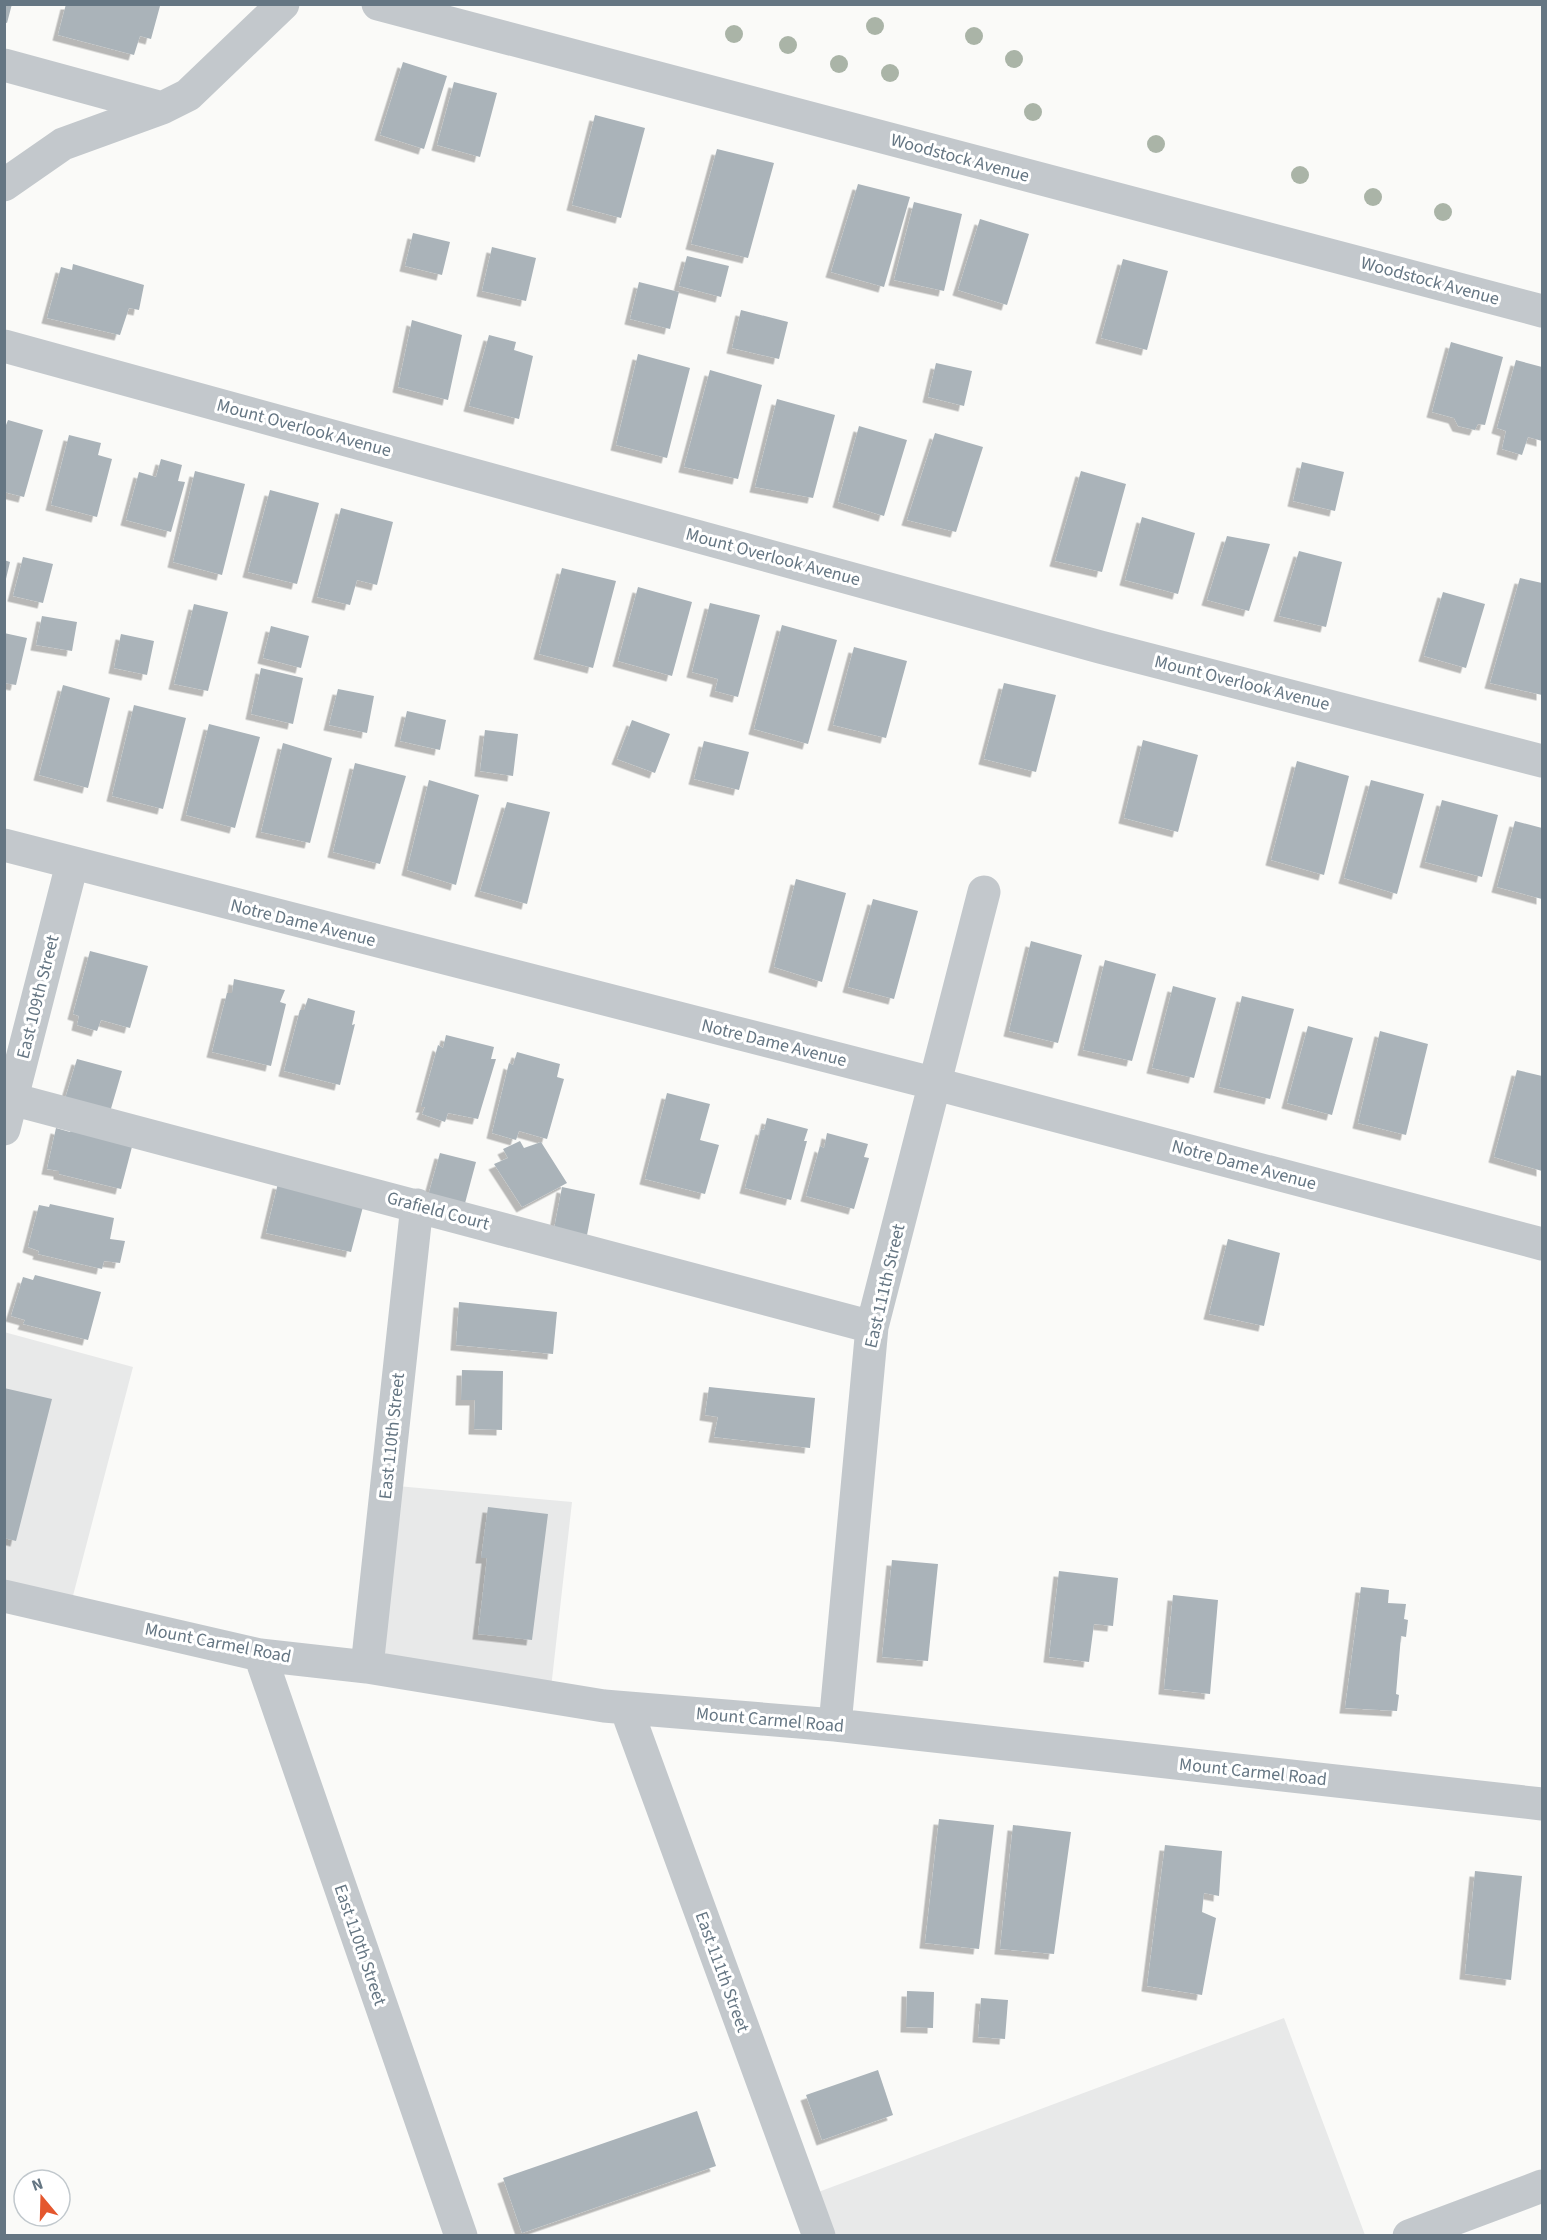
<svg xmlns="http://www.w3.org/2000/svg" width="1547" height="2240" font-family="'Source Sans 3',sans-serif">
  <defs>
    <filter id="shadow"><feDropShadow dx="-5.5" dy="5.5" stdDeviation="0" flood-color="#0004"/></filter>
  </defs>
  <rect width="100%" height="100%" fill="#fafaf8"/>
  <path fill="#e8e9e9" d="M4 1332 133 1367 69 1611 5 1596Z
    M386 1485 572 1502 550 1697 367 1667Z
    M1284 2018 1365 2235H819L805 2197Z"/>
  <path fill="#aab3b9" filter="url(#shadow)" d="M4 4H12L7 23 4 22Z
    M66 4H153L160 6 151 39 140 36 134 55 58 35Z
    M403 62 447 76 424 149 380 135Z
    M454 82 497 93 480 157 437 145Z
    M595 115 645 128 621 218 572 205Z
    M717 149 774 163 748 258 691 244Z
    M858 184 910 197 884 287 831 272Z
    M914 202 962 214 944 291 894 280Z
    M980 219 1029 234 1007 305 958 290Z
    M413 233 450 242 442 275 405 266Z
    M492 247 536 258 526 301 482 291Z
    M687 256 729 266 721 297 679 286Z
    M1123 259 1168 271 1147 350 1101 338Z
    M73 264 144 285 139 310 129 308 120 335 47 318 61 267 72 270Z
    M639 282 679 292 670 329 630 319Z
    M741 310 788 322 779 359 732 348Z
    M412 320 462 335 448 400 398 387Z
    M489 335 516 342 514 350 533 356 519 419 469 406Z
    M1451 342 1503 357 1485 425 1478 424 1475 430 1458 426 1454 418 1432 412Z
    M638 354 690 368 667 458 616 445Z
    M1516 360 1542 367V441L1528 437 1522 455 1502 449 1506 431 1497 428Z
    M936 363 972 371 964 406 928 397Z
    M710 370 762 385 738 479 684 467Z
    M777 399 835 415 813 498 755 487Z
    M8 420 43 430 24 497 4 492V430Z
    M859 426 907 440 884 516 838 502Z
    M935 433 983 447 956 532 907 520Z
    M69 435 101 443 98 455 112 459 97 517 51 505Z
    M161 459 182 465 178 481 185 482 171 532 126 520 139 472 156 477Z
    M1302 462 1344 472 1335 511 1293 501Z
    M195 471 245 484 222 575 173 562Z
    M1081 471 1126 484 1102 572 1055 561Z
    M270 490 319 503 297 584 248 572Z
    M341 508 393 522 377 585 357 580 350 605 317 597Z
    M1142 517 1195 533 1178 594 1125 580Z
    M1227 536 1270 544 1249 611 1207 600Z
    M1299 551 1342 562 1326 627 1279 616Z
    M23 557 53 564 43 603 13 596Z
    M4 560 10 562 5 583H4Z
    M562 568 616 581 593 668 539 654Z
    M1520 578 1542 583V695L1490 683Z
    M638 587 692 602 672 676 618 661Z
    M1443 592 1485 604 1466 668 1424 656Z
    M710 603 760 615 738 697 715 691 718 679 692 672Z
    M194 604 228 612 208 691 174 684Z
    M42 616 77 622 72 651 36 645Z
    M782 625 837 640 808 744 754 729Z
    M271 626 309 636 301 668 263 658Z
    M4 633 27 638 16 685 4 683Z
    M121 634 154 641 147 675 114 668Z
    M854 647 907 661 886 738 833 725Z
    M261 668 303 678 293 724 251 714Z
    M1004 683 1056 695 1036 772 984 759Z
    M63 685 110 698 88 788 39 775Z
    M338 689 374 696 367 733 329 725Z
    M134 705 186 718 163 809 112 796Z
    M407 711 446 720 440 750 400 741Z
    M632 720 670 734 655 773 617 759Z
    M209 724 260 737 235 828 186 815Z
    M485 730 518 734 513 776 480 771Z
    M1143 740 1198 755 1178 832 1124 818Z
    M704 741 749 752 739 790 694 779Z
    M283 743 332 758 310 843 261 832Z
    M1297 761 1349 776 1324 875 1271 860Z
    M355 763 406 776 380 864 333 852Z
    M429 780 479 795 456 885 407 870Z
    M1371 780 1424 794 1397 894 1344 878Z
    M1442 800 1498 815 1482 877 1425 862Z
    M507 802 550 812 527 904 480 891Z
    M1515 821 1542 828V899L1497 887Z
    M796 879 846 893 822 982 774 967Z
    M873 899 918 911 894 999 848 987Z
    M1031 941 1082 955 1058 1043 1009 1031Z
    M90 951 148 966 130 1028 101 1020 97 1031 77 1025 79 1016 73 1014Z
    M1105 960 1156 974 1132 1061 1083 1050Z
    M234 979 285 990 280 1002 286 1004 271 1066 212 1052 227 993H232Z
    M1173 986 1216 998 1194 1078 1152 1068Z
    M1242 996 1294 1009 1270 1099 1219 1087Z
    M308 998 355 1011 352 1025 355 1024 340 1085 284 1071 300 1010H304Z
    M1308 1026 1353 1038 1332 1115 1287 1103Z
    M1380 1031 1428 1044 1406 1135 1358 1123Z
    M446 1035 494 1047 491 1059H496L478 1119 448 1113 445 1122 422 1114 425 1107H421L438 1045 443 1048Z
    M517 1052 560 1064 557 1077 564 1079 547 1139 519 1131 516 1140 492 1133 509 1063 513 1065Z
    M77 1059 122 1071 110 1112 65 1099Z
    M1517 1070 1542 1076V1171L1494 1157Z
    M667 1093 710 1104 700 1140 719 1145 705 1194 645 1179Z
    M767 1118 808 1129 804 1141H807L791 1200 745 1188 761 1129 764 1130Z
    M56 1128 70 1132 72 1129 133 1143 121 1189 59 1174V1171L47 1169Z
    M827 1133 868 1144 864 1157 869 1158 854 1209 806 1196 820 1146 824 1148Z
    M520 1141 524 1148 541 1142 567 1183 522 1207 494 1164 508 1158 503 1149Z
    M440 1153 476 1162 464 1207 428 1196Z
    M278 1183 364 1203 351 1252 266 1233Z
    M562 1187 595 1194 587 1235 554 1229Z
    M50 1204 114 1218 110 1239 125 1241 120 1263 104 1261 102 1269 38 1254 39 1251 28 1247 39 1205 49 1207Z
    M1228 1239 1280 1253 1264 1326 1209 1314Z
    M35 1275 101 1292 88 1340 23 1324 25 1320 11 1316 23 1277 33 1280Z
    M459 1302 557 1312 553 1354 456 1345Z
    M462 1370 503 1371 502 1430 474 1429 475 1400H461Z
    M709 1387 815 1398 810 1448 714 1437 718 1417 705 1415Z
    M4 1388 52 1399 16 1541 4 1538Z
    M488 1507 548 1514 532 1640 478 1634 487 1558H481Z
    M892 1560 938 1564 928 1661 882 1657Z
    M1059 1571 1118 1578 1113 1626 1094 1624 1089 1662 1049 1657Z
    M1361 1587 1389 1590 1388 1603 1406 1604 1404 1619 1408 1620 1406 1637 1401 1636 1396 1694 1399 1695 1397 1711 1345 1708Z
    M1173 1595 1218 1600 1210 1694 1164 1689Z
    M939 1819 994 1825 979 1949 925 1943Z
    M1013 1825 1071 1832 1054 1954 1000 1949Z
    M1165 1845 1222 1851 1219 1896 1204 1893 1202 1912 1216 1918 1202 1995 1147 1986Z
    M1475 1871 1522 1876 1511 1980 1465 1974Z
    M907 1991 934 1992 933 2028 906 2027Z
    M981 1998 1008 2000 1005 2039 978 2037Z
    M878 2070 893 2115 822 2140 806 2095Z
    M697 2111 716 2166 522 2233 503 2178Z"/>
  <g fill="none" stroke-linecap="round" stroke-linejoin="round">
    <path stroke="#c3c8cc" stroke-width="33" d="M378 4 1542 311
      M4 65 162 108 188 95 283 4
      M4 185 63 144 162 108
      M4 346 1100 647 1542 761
      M4 845 936 1084 1542 1244
      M4 1097 872 1327
      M4 1129 72 864
      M4 1596 260 1655 367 1667 604 1706 835 1725 1542 1804
      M260 1655 461 2236
      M367 1667 417 1205
      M626 1708 819 2236
      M835 1725 872 1327 984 892
      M1409 2236 1542 2186"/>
  </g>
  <g fill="#aab4a7">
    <circle cx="875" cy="26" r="9"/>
    <circle cx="734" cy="34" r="9"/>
    <circle cx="974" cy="36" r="9"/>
    <circle cx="788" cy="45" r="9"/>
    <circle cx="1014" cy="59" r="9"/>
    <circle cx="839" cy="64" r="9"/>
    <circle cx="890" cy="73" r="9"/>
    <circle cx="1033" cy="112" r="9"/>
    <circle cx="1156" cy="144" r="9"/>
    <circle cx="1300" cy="175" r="9"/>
    <circle cx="1373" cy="197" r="9"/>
    <circle cx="1443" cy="212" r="9"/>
  </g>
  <g text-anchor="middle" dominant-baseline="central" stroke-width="6" stroke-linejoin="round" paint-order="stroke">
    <g font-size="18" fill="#657683" stroke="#fff">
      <text transform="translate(960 158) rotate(15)">Woodstock Avenue</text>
      <text transform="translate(1430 281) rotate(15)">Woodstock Avenue</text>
      <text transform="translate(304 428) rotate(15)">Mount Overlook Avenue</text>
      <text transform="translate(773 557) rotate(15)">Mount Overlook Avenue</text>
      <text transform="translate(1242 683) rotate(14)">Mount Overlook Avenue</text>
      <text transform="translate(303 923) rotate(14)">Notre Dame Avenue</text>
      <text transform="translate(38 997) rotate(-76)">East 109th Street</text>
      <text transform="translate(774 1043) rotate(14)">Notre Dame Avenue</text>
      <text transform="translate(1244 1165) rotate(15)">Notre Dame Avenue</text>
      <text transform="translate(438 1211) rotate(15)">Grafield Court</text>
      <text transform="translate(885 1286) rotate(-77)">East 111th Street</text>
      <text transform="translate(392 1436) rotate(-84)">East 110th Street</text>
      <text transform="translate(218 1643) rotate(11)">Mount Carmel Road</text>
      <text transform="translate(770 1720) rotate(5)">Mount Carmel Road</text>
      <text transform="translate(1253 1772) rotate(6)">Mount Carmel Road</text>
      <text transform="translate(360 1945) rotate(71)">East 110th Street</text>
      <text transform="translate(722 1972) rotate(70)">East 111th Street</text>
    </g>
  </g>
  <rect width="1547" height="2240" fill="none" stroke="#657683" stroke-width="12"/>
  <g transform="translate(42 2198) rotate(341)"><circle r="28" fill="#ffffff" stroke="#c1c8cd" stroke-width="1.5"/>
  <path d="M0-4.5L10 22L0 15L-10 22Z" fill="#e4572e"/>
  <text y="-9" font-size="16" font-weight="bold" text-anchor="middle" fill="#657683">N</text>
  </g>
</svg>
